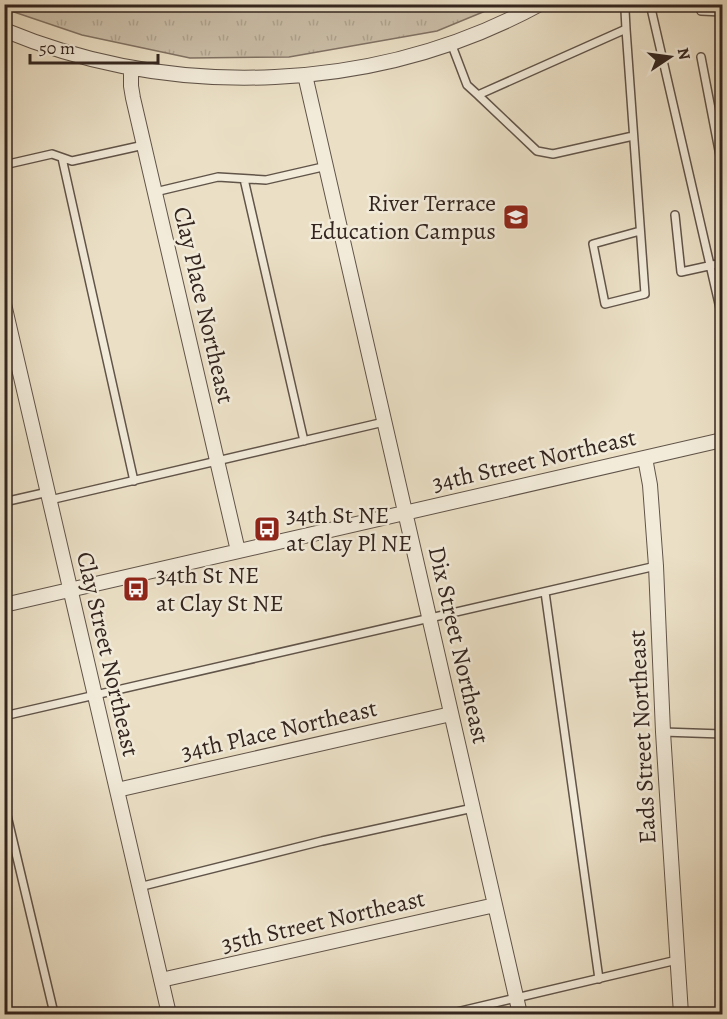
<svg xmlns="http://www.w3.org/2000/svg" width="727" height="1019" font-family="Alegreya,serif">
  <defs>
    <pattern id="grass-tufts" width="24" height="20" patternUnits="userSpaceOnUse" patternTransform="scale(1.5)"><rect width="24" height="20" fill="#ccc0aa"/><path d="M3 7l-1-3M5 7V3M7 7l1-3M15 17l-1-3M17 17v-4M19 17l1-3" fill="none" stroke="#b0a592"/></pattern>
  </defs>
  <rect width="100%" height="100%" fill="#ebe0c6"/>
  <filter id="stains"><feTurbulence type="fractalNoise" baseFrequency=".00333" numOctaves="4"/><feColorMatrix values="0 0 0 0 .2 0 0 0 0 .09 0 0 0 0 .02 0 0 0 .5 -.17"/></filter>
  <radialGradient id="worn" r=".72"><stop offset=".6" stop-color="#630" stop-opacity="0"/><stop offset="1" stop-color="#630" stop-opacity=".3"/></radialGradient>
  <path fill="url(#grass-tufts)" stroke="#807264" stroke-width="1.5" d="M5 4H500V5L437 31 289 57 190 58 82 35 5 9Z"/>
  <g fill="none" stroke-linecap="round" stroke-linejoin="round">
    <defs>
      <path id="service" d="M650 4 722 317
        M701 11 722 12
        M626 29 645 294 605 304 593 244 640 231
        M451 43 467 85 478 95 626 29 625 10 627 4
        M701 57 722 166
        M478 95 537 151 553 154 633 136
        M62 158 134 481
        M4 165 52 154 72 161 144 145
        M244 179 304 441
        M155 192 218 177 266 180 327 166
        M675 215 681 272 722 263
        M50 500 384 422
        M4 502 48 492
        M545 592 599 979
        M4 716 656 566
        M663 732 722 734
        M4 803 53 1009V1014
        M139 887 322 841 473 808
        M448 1014 677 960"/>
      <path id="minor" d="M4 30C175 101 377 93 540 4
        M131 68V86L133 98 238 551
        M305 75 520 1014
        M4 304 169 1014
        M645 458 650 485 656 566 663 732 681 1014
        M4 605 722 440
        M117 790 451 714
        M161 980 495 905"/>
    </defs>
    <use href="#service" stroke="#615449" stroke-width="10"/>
    <use href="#minor" stroke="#615449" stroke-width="16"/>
    <use href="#service" stroke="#f2ebda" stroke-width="7"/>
    <use href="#minor" stroke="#f2ebda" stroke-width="14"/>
  </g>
  <defs>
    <symbol id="school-square" viewBox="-11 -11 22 22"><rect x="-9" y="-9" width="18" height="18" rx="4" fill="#8f2418" stroke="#f2ebda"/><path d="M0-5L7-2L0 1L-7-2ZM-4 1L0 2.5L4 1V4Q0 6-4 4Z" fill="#fff"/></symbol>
    <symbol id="bus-square" viewBox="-11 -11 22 22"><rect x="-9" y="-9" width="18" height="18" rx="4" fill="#8f2418" stroke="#f2ebda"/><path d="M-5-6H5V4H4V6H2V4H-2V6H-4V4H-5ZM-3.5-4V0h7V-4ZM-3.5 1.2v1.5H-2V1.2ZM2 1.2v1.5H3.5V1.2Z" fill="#fff"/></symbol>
  </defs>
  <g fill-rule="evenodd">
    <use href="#school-square" x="501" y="202" width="30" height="30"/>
    <use href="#bus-square" x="252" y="514" width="30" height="30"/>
    <use href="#bus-square" x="121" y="574" width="30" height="30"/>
  </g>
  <g text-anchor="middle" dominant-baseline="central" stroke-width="5" stroke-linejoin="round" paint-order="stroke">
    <g font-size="24" fill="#33251f" stroke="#f2ebda" text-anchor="start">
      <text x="496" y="203" text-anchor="end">River Terrace<tspan x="496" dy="28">Education Campus</tspan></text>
      <text x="286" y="515">34th St NE<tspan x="286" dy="28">at Clay Pl NE</tspan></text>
      <text x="156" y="575">34th St NE<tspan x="156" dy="28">at Clay St NE</tspan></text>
    </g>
    <g font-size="24" fill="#33251f" stroke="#f2ebda">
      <text transform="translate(204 305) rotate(77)">Clay Place Northeast</text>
      <text transform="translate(534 460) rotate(-13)">34th Street Northeast</text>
      <text transform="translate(459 645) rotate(77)">Dix Street Northeast</text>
      <text transform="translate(108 654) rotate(77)">Clay Street Northeast</text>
      <text transform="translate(279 730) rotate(-13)">34th Place Northeast</text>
      <text transform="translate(642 737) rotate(-93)">Eads Street Northeast</text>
      <text transform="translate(323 921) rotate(-13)">35th Street Northeast</text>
    </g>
  </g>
  <rect width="727" height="1019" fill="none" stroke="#ebe0c6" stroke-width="24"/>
  <rect x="6" y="6" width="715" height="1007" fill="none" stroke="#33251f" stroke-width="3"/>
  <rect x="12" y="12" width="703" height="995" fill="none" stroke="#33251f" stroke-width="1.5"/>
  <g transform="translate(670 57) rotate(77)" stroke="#f2ebda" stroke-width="4.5" paint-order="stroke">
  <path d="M0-4.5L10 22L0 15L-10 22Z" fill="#33251f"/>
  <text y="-9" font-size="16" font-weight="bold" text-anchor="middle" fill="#33251f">N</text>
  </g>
  <path d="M30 54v9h128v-9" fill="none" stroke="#33251f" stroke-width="3"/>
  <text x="39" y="54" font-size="18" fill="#33251f" stroke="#f2ebda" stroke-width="4.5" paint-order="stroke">50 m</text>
  <rect width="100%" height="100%" filter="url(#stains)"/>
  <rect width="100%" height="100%" fill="url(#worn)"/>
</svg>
